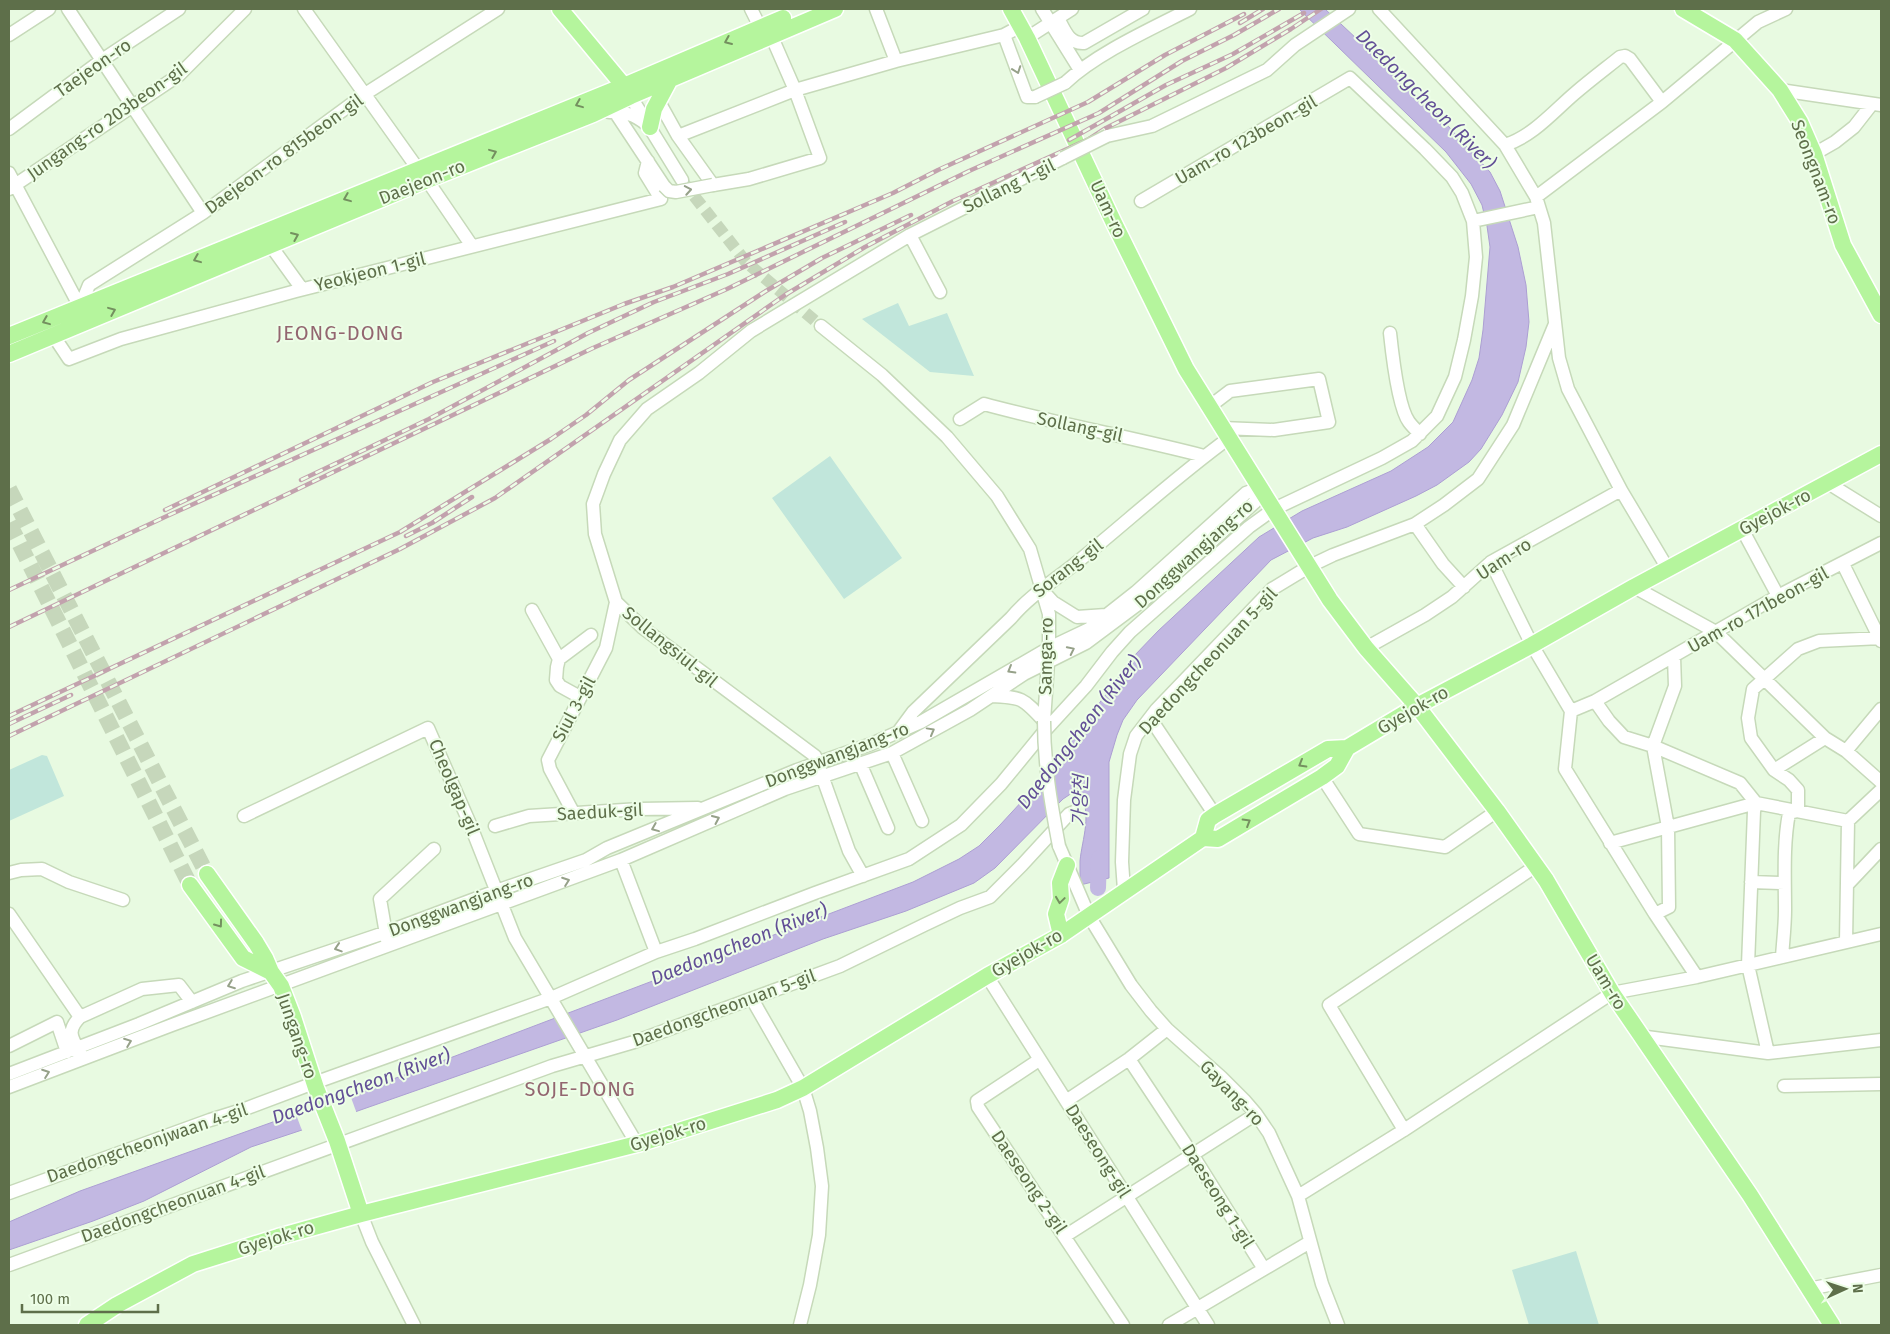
<svg xmlns="http://www.w3.org/2000/svg" width="1890" height="1334" font-family="'Fira Sans','Noto Sans KR',sans-serif">
  <rect width="100%" height="100%" fill="#e8fae1"/>
  <path fill="#c1e6db" d="M898 303 909 326 947 313 974 376 930 372 862 319Z
    M830 456 902 558 844 599 772 498Z
    M42 755 47 756 64 796 9 821V770Z
    M1576 1251 1599 1325H1529L1512 1270Z"/>
  <path fill="#c2b8e2" stroke="#ac9fd3" d="M1299 9H1325L1440 117 1490 172 1500 191 1518 247 1526 285 1529 322 1526 347 1518 382 1502 415 1481 449 1469 462 1437 485 1416 496 1347 527 1313 538 1271 560 1137 700 1123 720 1117 735 1109 762V878L1080 885C1080 877 1080 869 1080 861 1082 839 1093 813 1079 792L1072 793 1063 799 995 868 974 883 906 911 823 939 617 1020 332 1120 251 1147 144 1201 93 1221 9 1250V1222L80 1191 421 1069 913 882 959 859 979 846 1000 825 1048 773 1134 656 1158 631 1259 537 1302 511 1391 471 1428 447 1453 422 1472 380 1479 358 1483 330 1490 247 1487 226 1482 205 1471 184 1446 152Z"/>
  <path fill="#e8fae1" d="M349 1092 357 1114 303 1133 295 1112Z"/>
  <g fill="none" stroke-linecap="round" stroke-linejoin="round">
    <path stroke="#c2b8e2" stroke-width="16" d="M1098 888 1099 858"/>
    <path stroke="#c6d7bb" stroke-width="12" stroke-dasharray="12 6" stroke-linecap="butt" d="M683 182 746 262 821 326"/>
    <path stroke="#c6d7bb" stroke-width="16" stroke-dasharray="16 8" stroke-linecap="butt" d="M9 489 207 874
      M9 523 190 885"/>
    <defs>
      <path id="minor" d="M68 9 203 213
        M304 9 418 169
        M751 9 760 27
        M1042 9 1080 70
        M1379 9 1505 145 1536 197 1544 223 1559 358 1568 389 1621 490 1668 569
        M1058 18C1065 31 1069 44 1084 43L1143 9
        M9 35 49 9
        M1004 35 1027 97H1035
        M1027 38 1072 9
        M896 61 1004 35 1021 26
        M1065 83C1097 53 1151 29 1190 9
        M626 89 682 180
        M1780 90 1881 105
        M658 100 678 136 713 185 749 179 820 158 795 90 771 35
        M609 112C625 112 634 114 646 124
        M615 112 664 186
        M9 129 102 60 179 9
        M678 136 795 90 896 61 876 9
        M1107 136 1152 126 1267 70 1295 45 1349 9
        M1505 145C1533 136 1553 112 1574 94 1589 81 1605 69 1620 57L1625 56 1630 59 1662 102
        M1814 154 1835 142 1854 127 1872 104
        M9 173 80 307
        M427 180 472 246
        M9 189 179 75 245 9
        M1536 197 1662 102 1758 22 1786 9
        M1473 221 1539 207
        M910 235 940 292
        M271 246 302 289
        M80 307 89 285 203 213 365 94 498 9
        M821 326 882 375 947 437 997 496 1030 549 1049 614V648L1044 721
        M1390 333C1392 352 1398 407 1409 422 1412 426 1416 430 1420 434
        M53 335 69 359 121 339 296 291 661 199 645 173 648 161
        M1209 407 1230 391 1319 379 1329 422 1274 430 1222 428
        M960 419 984 404C1057 424 1131 437 1204 456
        M1828 483 1881 516
        M1415 524 1443 564 1464 587
        M1742 529 1778 596
        M1491 562 1532 645 1571 711 1565 769 1655 914 1697 977
        M1843 564 1881 641
        M1634 587 1716 632 1825 738 1846 751 1881 782
        M1043 591 1053 602 1077 617 1106 615
        M532 610 559 659
        M1366 648 1425 615 1452 597 1491 562 1621 490
        M991 696C1022 697 1023 698 1044 721
        M580 697 560 686 556 680 557 667 559 659 591 635
        M1595 701 1609 721 1624 737 1653 746 1740 783 1756 803 1848 821
        M1571 711 1595 701 1778 596 1881 543
        M1150 718 1215 815
        M899 731 913 712 1011 618C1030 595 1057 579 1081 559 1130 519 1177 476 1229 438
        M1846 751 1881 709
        M892 753 922 821
        M860 763 888 828
        M1774 770 1825 738
        M1322 777 1359 834 1445 847 1497 811
        M1756 803 1754 811 1748 965 1768 1053
        M573 812 550 769 548 760 606 648 616 602
        M244 816 428 728 470 824 515 938 637 1144
        M495 826 529 816 640 809 698 808
        M1610 843 1756 803
        M1059 846 1089 916 1131 985 1151 1011 1167 1029 1221 1077 1244 1100 1256 1114 1269 1133 1298 1196 1322 1284 1338 1325
        M621 860 656 952
        M9 873 21 870 42 869 69 882 123 900
        M863 876 849 851 815 756 643 628 616 602 595 534 593 504 604 474 620 440 647 409 699 373 751 331 910 235 1063 158
        M1751 882 1784 883
        M1847 885 1881 849
        M1124 890 1122 862 1124 800 1130 754 1136 736 1156 710 1272 589 1310 566 1333 555 1415 524 1444 505 1478 479 1513 425 1555 324
        M9 914 80 1017
        M1655 914 1669 907 1668 827 1653 746 1675 686 1674 657
        M387 940 380 899 434 849
        M1846 942 1848 821 1881 790
        M1782 957C1783 942 1785 926 1785 910 1785 878 1783 845 1789 813L1798 811V790L1789 780 1774 770 1751 738 1748 718 1753 689 1798 649 1819 641 1881 638
        M987 976 1208 1325
        M752 999 803 1088 810 1111 817 1148 822 1186 819 1235 810 1285 800 1325
        M1639 1036 1768 1053 1881 1040
        M9 1046 57 1022 67 1052
        M81 1055C73 1039 65 1032 80 1017L142 989 179 985 192 1002
        M1129 1059 1192 1154 1264 1269
        M1039 1060 977 1101 978 1107 1123 1325
        M9 1074 139 1024 242 981 384 933 496 891 586 860 607 848 797 770 871 744 921 722 1049 648 1089 629 1136 592 1246 493 1260 488
        M1784 1086 1881 1084
        M9 1087 172 1025 621 860 785 789 892 753 970 710 1024 674 1086 643 1161 587 1255 502 1260 488
        M1066 1101 1129 1059 1167 1029
        M1404 1130 1329 1005 1536 866
        M9 1193 210 1120 242 1110 314 1083 551 998 656 952 695 939 815 893 909 859 961 825 1001 784 1042 734 1086 686 1112 652 1130 632 1249 527 1274 509 1382 458 1412 441 1437 416 1455 377 1464 340 1472 296 1476 257 1473 221 1462 193 1452 177 1425 149 1350 78 1141 201
        M1298 1196 1404 1130 1612 993 1697 977 1881 934
        M361 1214 372 1242 414 1325
        M1065 1236 1256 1114
        M9 1265 552 1066 634 1042 840 966 924 925 960 908 990 897 1022 865 1069 814 1074 812
        M1808 1289 1881 1275
        M1169 1325 1310 1242"/>
      <path id="major" d="M560 9 624 86
        M1011 9 1027 38 1113 221 1186 369 1330 600 1366 648 1417 706 1497 811 1546 880 1612 993 1750 1195 1832 1325
        M1683 9 1735 40 1780 90 1800 122 1814 154 1843 245 1881 315
        M650 127 654 109 669 81
        M9 336 624 86 783 18
        M9 354 427 180 593 114 631 96 835 9
        M1203 838 1208 820 1215 815 1328 749 1347 748 1417 706 1532 645 1634 587 1881 454
        M207 874 256 943 265 958 271 972 281 986 293 1017 316 1088 337 1141 361 1214
        M190 885 243 958 271 972
        M1061 935 1056 914 1061 899 1060 883 1067 865
        M87 1325 117 1305 193 1264 278 1237 361 1214 641 1143 777 1100 803 1088 987 976 1061 935 1203 838 1218 839 1322 777 1337 766 1347 748"/>
    </defs>
    <use href="#minor" stroke="#c6d9b9" stroke-width="15"/>
    <use href="#major" stroke="#fff" stroke-width="19"/>
    <use href="#minor" stroke="#fff" stroke-width="12"/>
    <use href="#major" stroke="#b5f59d" stroke-width="16"/>
    <defs>
      <path id="rail" d="M1240 23 1263 9
        M1069 140 1166 85 1233 54 1304 13
        M301 480 429 419 588 333 654 302 728 274 845 222
        M165 510 433 382 624 304 673 287 893 193 938 170 1088 102 1165 55 1244 14
        M406 536 432 523 472 497
        M9 590 167 516 554 341
        M9 627 593 348 727 289 969 171 1099 113 1182 61 1234 35 1279 9
        M9 716 400 532 551 439 586 415 629 380 766 291 822 258 911 215
        M9 724 71 695
        M9 736 400 549 495 498 785 295 865 247 953 201 1089 139 1106 128 1226 68 1291 29 1321 9"/>
    </defs>
    <use href="#rail" stroke="#c2a2ad" stroke-width="4.5"/>
    <use href="#rail" stroke="#edfee7" stroke-width="2.5" stroke-dasharray="8" stroke-linecap="butt"/>
    <defs>
      <path id="minor-bridge" d="M1035 97 1065 83
        M1063 158 1107 136
        M664 186 669 191 676 192 713 185
        M1044 721C1044 764 1051 804 1059 846"/>
    </defs>
    <use href="#minor-bridge" stroke="#c6d9b9" stroke-width="15" stroke-linecap="butt"/>
    <use href="#minor-bridge" stroke="#fff" stroke-width="12"/>
  </g>
  <defs><path id="oneway-chevron" d="M-2-3.5L2.5 0L-2 3.5" fill="none" stroke-width="1.6" stroke-linecap="round" stroke-linejoin="round" transform="scale(1.25)"/></defs>
  <g stroke="#74905f">
    <use href="#oneway-chevron" transform="translate(728 41) rotate(157)"/>
    <use href="#oneway-chevron" transform="translate(579 104) rotate(158)"/>
    <use href="#oneway-chevron" transform="translate(493 153) rotate(-22)"/>
    <use href="#oneway-chevron" transform="translate(347 198) rotate(158)"/>
    <use href="#oneway-chevron" transform="translate(295 236) rotate(-23)"/>
    <use href="#oneway-chevron" transform="translate(197 259) rotate(158)"/>
    <use href="#oneway-chevron" transform="translate(112 311) rotate(-22)"/>
    <use href="#oneway-chevron" transform="translate(46 321) rotate(158)"/>
    <use href="#oneway-chevron" transform="translate(1302 764) rotate(150)"/>
    <use href="#oneway-chevron" transform="translate(1247 822) rotate(-31)"/>
    <use href="#oneway-chevron" transform="translate(1060 900) rotate(98)"/>
    <use href="#oneway-chevron" transform="translate(219 924) rotate(54)"/>
  </g>
  <g stroke="#96a189">
    <use href="#oneway-chevron" transform="translate(1017 70) rotate(70)"/>
    <use href="#oneway-chevron" transform="translate(688 190) rotate(-10)"/>
    <use href="#oneway-chevron" transform="translate(1071 650) rotate(-26)"/>
    <use href="#oneway-chevron" transform="translate(1011 670) rotate(150)"/>
    <use href="#oneway-chevron" transform="translate(931 731) rotate(-29)"/>
    <use href="#oneway-chevron" transform="translate(716 819) rotate(-24)"/>
    <use href="#oneway-chevron" transform="translate(655 828) rotate(158)"/>
    <use href="#oneway-chevron" transform="translate(566 881) rotate(-20)"/>
    <use href="#oneway-chevron" transform="translate(338 948) rotate(162)"/>
    <use href="#oneway-chevron" transform="translate(231 985) rotate(159)"/>
    <use href="#oneway-chevron" transform="translate(128 1042) rotate(-21)"/>
    <use href="#oneway-chevron" transform="translate(46 1073) rotate(-20)"/>
  </g>
  <g text-anchor="middle" dominant-baseline="central" stroke-width="4" stroke-linejoin="round" paint-order="stroke">
    <g font-size="18" fill="#5e6f4a" stroke="#edfee7">
      <text transform="translate(93 68) rotate(-35)">Taejeon-ro</text>
      <text transform="translate(107 121) rotate(-35)">Jungang-ro 203beon-gil</text>
      <text transform="translate(1246 140) rotate(-30)">Uam-ro 123beon-gil</text>
      <text transform="translate(284 154) rotate(-36)">Daejeon-ro 815beon-gil</text>
      <text transform="translate(1816 172) rotate(69)">Seongnam-ro</text>
      <text transform="translate(422 182) rotate(-22)">Daejeon-ro</text>
      <text transform="translate(1009 186) rotate(-26)">Sollang 1-gil</text>
      <text transform="translate(1108 209) rotate(65)">Uam-ro</text>
      <text transform="translate(370 272) rotate(-14)">Yeokjeon 1-gil</text>
      <text transform="translate(1080 427) rotate(12)">Sollang-gil</text>
      <text transform="translate(1775 512) rotate(-28)">Gyejok-ro</text>
      <text transform="translate(1194 554) rotate(-42)">Donggwangjang-ro</text>
      <text transform="translate(1504 559) rotate(-33)">Uam-ro</text>
      <text transform="translate(1068 568) rotate(-38)">Sorang-gil</text>
      <text transform="translate(1758 610) rotate(-29)">Uam-ro 171beon-gil</text>
      <text transform="translate(670 647) rotate(39)">Sollangsiul-gil</text>
      <text transform="translate(1046 656) rotate(-89)">Samga-ro</text>
      <text transform="translate(1208 661) rotate(-47)">Daedongcheonuan 5-gil</text>
      <text transform="translate(574 709) rotate(-62)">Siul 3-gil</text>
      <text transform="translate(1413 710) rotate(-30)">Gyejok-ro</text>
      <text transform="translate(837 755) rotate(-21)">Donggwangjang-ro</text>
      <text transform="translate(454 787) rotate(67)">Cheolgap-gil</text>
      <text transform="translate(600 812) rotate(-3)">Saeduk-gil</text>
      <text transform="translate(461 905) rotate(-20)">Donggwangjang-ro</text>
      <text transform="translate(1027 953) rotate(-30)">Gyejok-ro</text>
      <text transform="translate(1606 982) rotate(59)">Uam-ro</text>
      <text transform="translate(724 1008) rotate(-20)">Daedongcheonuan 5-gil</text>
      <text transform="translate(297 1036) rotate(71)">Jungang-ro</text>
      <text transform="translate(1232 1093) rotate(46)">Gayang-ro</text>
      <text transform="translate(668 1134) rotate(-17)">Gyejok-ro</text>
      <text transform="translate(147 1143) rotate(-19)">Daedongcheonjwaan 4-gil</text>
      <text transform="translate(1098 1151) rotate(58)">Daeseong-gil</text>
      <text transform="translate(1029 1182) rotate(56)">Daeseong 2-gil</text>
      <text transform="translate(1218 1196) rotate(58)">Daeseong 1-gil</text>
      <text transform="translate(173 1204) rotate(-20)">Daedongcheonuan 4-gil</text>
      <text transform="translate(276 1238) rotate(-17)">Gyejok-ro</text>
    </g>
    <g font-size="19" font-style="italic" fill="#624f96" stroke="#edfee7">
      <text transform="translate(1426 99) rotate(45)">Daedongcheon (River)</text>
      <text transform="translate(1079 732) rotate(-52)">Daedongcheon (River)</text>
      <text transform="translate(1080 801) rotate(-88)">가양천</text>
      <text transform="translate(739 944) rotate(-22)">Daedongcheon (River)</text>
      <text transform="translate(361 1086) rotate(-20)">Daedongcheon (River)</text>
    </g>
    <g font-size="20" letter-spacing="1" fill="#936670" stroke="#edfee7">
      <text x="340" y="333">JEONG-DONG</text>
      <text x="580" y="1089">SOJE-DONG</text>
    </g>
  </g>
  <rect width="1890" height="1334" fill="none" stroke="#5e6f4a" stroke-width="20"/>
  <g transform="translate(1845 1289) rotate(87)" stroke="#edfee7" stroke-width="4" paint-order="stroke">
  <path d="M0-4L9 19L0 12L-9 19Z" fill="#5e6f4a"/>
  <text y="-8" font-size="14" font-weight="bold" text-anchor="middle" fill="#5e6f4a">N</text>
  </g>
  <path d="M22 1304v8h136v-8" fill="none" stroke="#5e6f4a" stroke-width="2.5"/>
  <text x="30" y="1304" font-size="15" fill="#5e6f4a" stroke="#edfee7" stroke-width="4" paint-order="stroke">100 m</text>
</svg>
